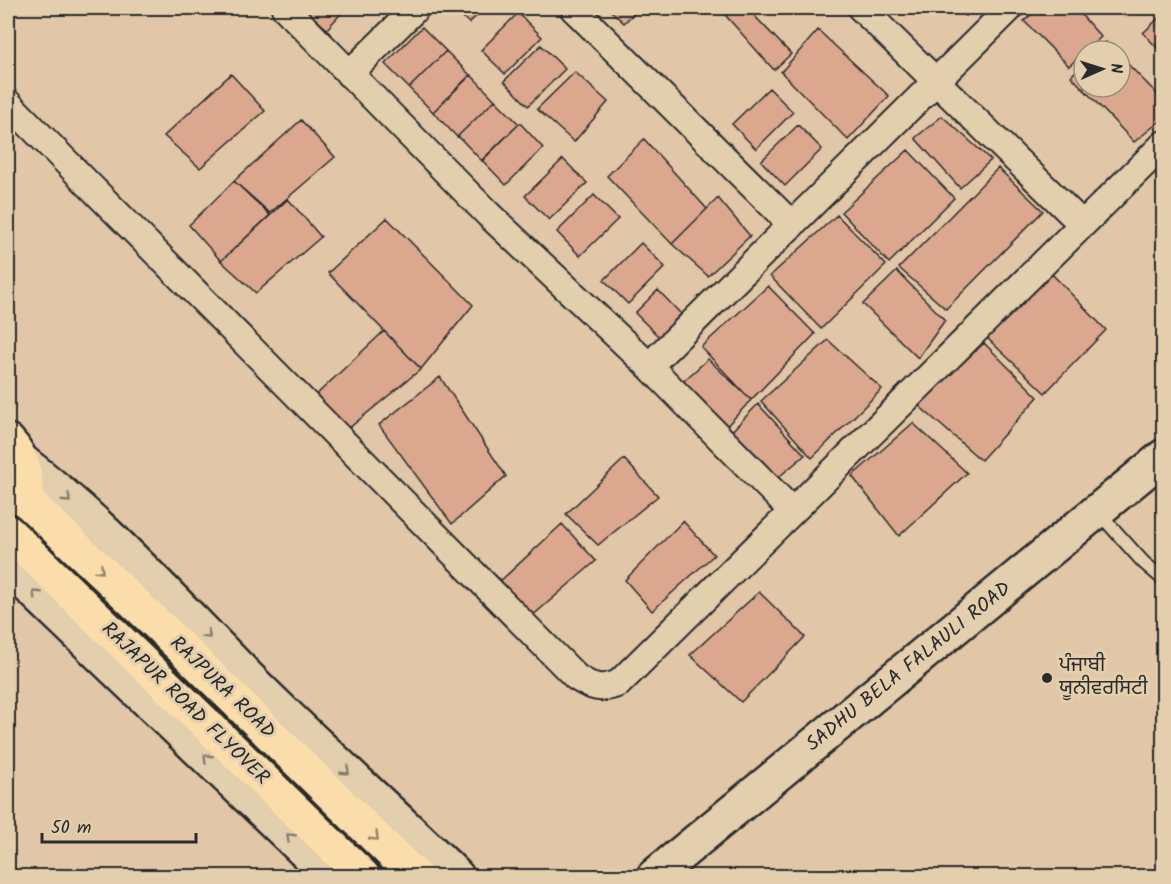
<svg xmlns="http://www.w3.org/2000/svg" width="1171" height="884" font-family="Kalam,'Noto Sans Gurmukhi',sans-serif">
  <rect width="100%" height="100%" fill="#e1c6a7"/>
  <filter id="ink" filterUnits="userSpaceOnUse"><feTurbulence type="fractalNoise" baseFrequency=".0167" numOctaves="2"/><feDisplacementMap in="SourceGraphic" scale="12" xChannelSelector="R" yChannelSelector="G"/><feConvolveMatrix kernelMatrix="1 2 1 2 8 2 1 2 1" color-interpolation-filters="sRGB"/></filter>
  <g filter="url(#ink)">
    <path fill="#dba78f" stroke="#2b2b2b" stroke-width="1.5" d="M303 8H346L327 29Z
      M453 8H485L469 23Z
      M608 8H639L624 23Z
      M719 8H747L791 54 774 70Z
      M954 8H975L966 16Z
      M1039 8H1075L1101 37 1069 66 1024 21Z
      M518 13 542 37 505 74 481 50Z
      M1164 13V55L1143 33Z
      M422 27 446 51 409 88 385 64Z
      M818 30 889 96 848 140 781 72Z
      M1106 42 1115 51H1097Z
      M541 45 565 69 528 106 504 81Z
      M446 51 470 75 433 112 409 88Z
      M1120 56 1164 101V118L1134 142 1071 76 1084 63V87H1120Z
      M575 72 608 102 574 142 537 109Z
      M231 74 265 111 200 168 164 136Z
      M471 75 495 100 457 137 433 112Z
      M769 88 793 112 756 149 732 124Z
      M495 100 519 124 482 161 458 136Z
      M942 116 991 160 960 188 915 138Z
      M301 120 335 157 270 213 234 181Z
      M520 123 543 148 506 185 482 160Z
      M798 125 822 149 785 186 761 161Z
      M644 139 707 209 672 244 607 176Z
      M908 150 954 198 889 263 841 212Z
      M563 159 587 183 549 220 525 196Z
      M998 168 1043 211 946 309 899 268Z
      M234 181 270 215 221 261 189 225Z
      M594 195 618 219 580 256 557 232Z
      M718 198 750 236 708 276 672 244Z
      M288 199 321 237 256 293 221 261Z
      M837 215 886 265 821 329 770 276Z
      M387 218 473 305 421 369 328 273Z
      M641 243 665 267 628 304 604 280Z
      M897 271 945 320 918 358 863 304Z
      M1052 274 1106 330 1045 393 985 336Z
      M768 286 815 334 751 400 701 347Z
      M658 290 681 314 659 337 635 313Z
      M384 331 421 369 349 428 314 397Z
      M828 340 882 389 812 458 761 401Z
      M984 343 1038 397 981 460 918 405Z
      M708 359 751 400 723 430 678 386Z
      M440 377 506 476 452 524 379 425Z
      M758 404 805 455 774 481 727 436Z
      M913 423 967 473 899 536 852 476Z
      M624 459 658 496 598 545 566 514Z
      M683 521 714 555 652 611 625 580Z
      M562 524 596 561 531 617 496 585Z
      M759 592 805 637 741 702 690 655Z"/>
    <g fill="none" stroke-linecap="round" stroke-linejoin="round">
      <defs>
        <path id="lane" d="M1099 513 1143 562 1164 580"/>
        <path id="street" d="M285 8 489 215 649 366 1010 8
          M573 8 792 225
          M861 8 1082 224
          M349 74 416 8
          M8 103 576 677C591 687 602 691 619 683L1164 144
          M649 366 792 511"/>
        <path id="secondary" d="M22 461C110 528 184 613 262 691 326 754 393 813 457 876
          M8 567 330 876
          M654 876 1164 456"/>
        <path id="primary" d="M8 441C25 459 27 478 26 501"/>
        <path id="highway" d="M8 483 157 624 415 876
          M8 532 363 876"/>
      </defs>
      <use href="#lane" stroke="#2b2b2b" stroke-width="16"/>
      <use href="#street" stroke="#2b2b2b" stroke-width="30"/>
      <use href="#secondary" stroke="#2b2b2b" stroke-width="38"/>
      <use href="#primary" stroke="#2b2b2b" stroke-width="38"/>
      <use href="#highway" stroke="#2b2b2b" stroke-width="38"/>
      <use href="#lane" stroke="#e3cead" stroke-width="12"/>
      <use href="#street" stroke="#e3cead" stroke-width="26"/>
      <use href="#secondary" stroke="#e3cead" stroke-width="33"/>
      <use href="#primary" stroke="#fbddab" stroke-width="33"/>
      <use href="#highway" stroke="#fbddab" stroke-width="33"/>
    </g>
    <defs><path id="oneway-chevron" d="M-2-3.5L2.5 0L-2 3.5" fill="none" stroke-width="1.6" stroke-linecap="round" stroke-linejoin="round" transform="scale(1.5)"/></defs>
    <g stroke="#877c6c">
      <use href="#oneway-chevron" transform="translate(67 499) rotate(43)"/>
      <use href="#oneway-chevron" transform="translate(36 594) rotate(-136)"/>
      <use href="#oneway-chevron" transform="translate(207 635) rotate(45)"/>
      <use href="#oneway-chevron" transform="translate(207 758) rotate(-136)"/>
      <use href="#oneway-chevron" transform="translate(346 771) rotate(43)"/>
      <use href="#oneway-chevron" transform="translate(290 837) rotate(-136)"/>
    </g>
    <g stroke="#93846b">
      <use href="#oneway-chevron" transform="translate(100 570) rotate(43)"/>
      <use href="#oneway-chevron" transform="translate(375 837) rotate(44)"/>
    </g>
  </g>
  <circle fill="#2b2b2b" stroke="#e3cead" stroke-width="2" cx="1047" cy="678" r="6"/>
  <g text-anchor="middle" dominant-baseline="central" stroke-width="6" stroke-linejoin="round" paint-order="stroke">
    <g font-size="20" fill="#2b2b2b" stroke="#e3cead" text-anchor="start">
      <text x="1059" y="666">ਪੰਜਾਬੀ<tspan x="1059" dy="23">ਯੂਨੀਵਰਸਿਟੀ</tspan></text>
    </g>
    <g font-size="20" fill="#2b2b2b" stroke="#e3cead">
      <text transform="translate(909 667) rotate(-39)">SADHU BELA FALAULI ROAD</text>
      <text transform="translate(222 688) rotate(44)">RAJPURA ROAD</text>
      <text transform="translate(185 704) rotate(44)">RAJAPUR ROAD FLYOVER</text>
    </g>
  </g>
  <rect width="1171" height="884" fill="none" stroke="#e3cead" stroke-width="30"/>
  <rect x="15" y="15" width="1141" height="854" fill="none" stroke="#2b2b2b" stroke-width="2" filter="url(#ink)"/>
  <g transform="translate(1102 69) rotate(87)"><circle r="28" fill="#e3cead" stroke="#998d79" stroke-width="1.5"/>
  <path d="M0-4.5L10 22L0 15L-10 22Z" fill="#2b2b2b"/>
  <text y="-9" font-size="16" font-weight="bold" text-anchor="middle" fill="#2b2b2b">N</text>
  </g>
  <path d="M42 833v9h154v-9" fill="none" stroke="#2b2b2b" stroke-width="3"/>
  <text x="51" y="833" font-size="18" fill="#2b2b2b" stroke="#e3cead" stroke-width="4.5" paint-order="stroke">50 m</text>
</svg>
